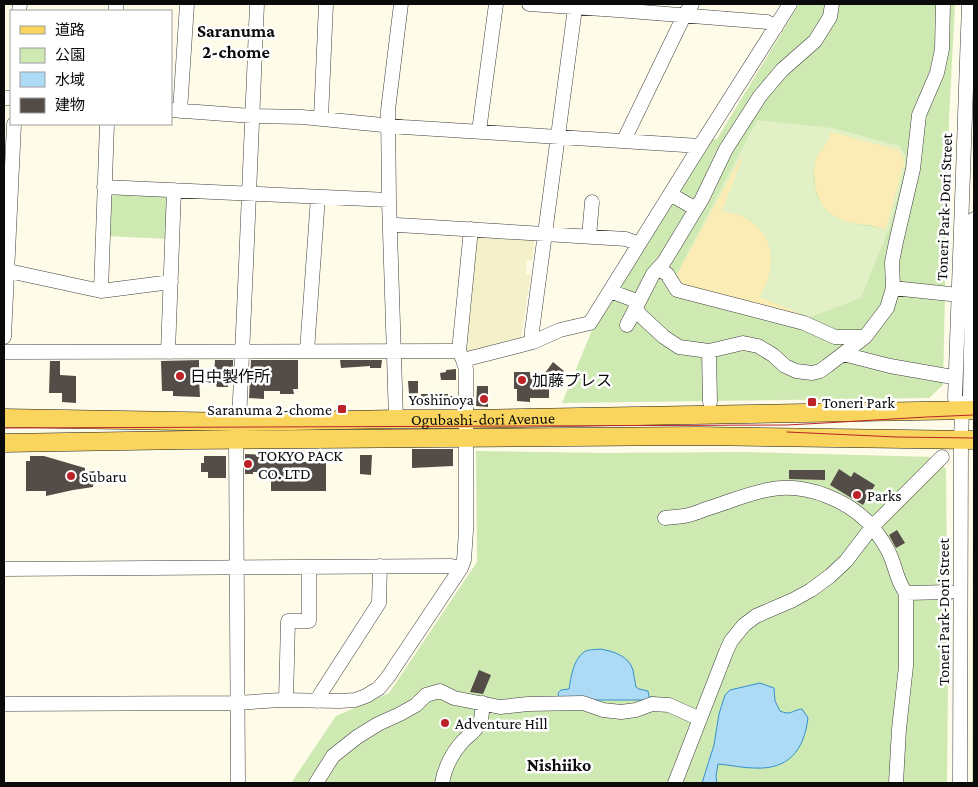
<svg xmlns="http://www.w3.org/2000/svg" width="978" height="787" font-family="'Crimson Pro','Noto Sans JP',serif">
  <rect width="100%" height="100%" fill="#fffbe9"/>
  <path fill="#f4f1ca" d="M475 232 535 239 532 260H527L526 274H531L521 338 467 355 462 348Z"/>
  <path fill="#cfe9b3" d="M799 4H955L949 119 943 385 929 398 562 403 592 330 713 139H717Z
    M109 194 168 197V239L107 236Z
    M476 451 602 453 743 452 935 457 946 469 948 680 947 783H291L336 716 389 693 477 562Z
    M974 476V783H972L973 478Z"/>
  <path fill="#fbecb5" d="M831 131 899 150 905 160 886 230 870 225 849 223 837 218 828 212 821 204 815 187 814 167 816 158Z
    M743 153 733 213C762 221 777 245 769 275 768 282 764 290 760 297L807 316 795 321 687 294 677 274Z"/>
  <path fill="#e1f0c5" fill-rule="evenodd" d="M757 120 832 128 900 146 907 159 890 226 861 298 797 322 686 295 676 275ZM831 132 899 150 905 160 886 230C856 221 825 227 815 189 813 180 813 167 816 158 819 151 826 146 829 139 830 136 830 134 831 132ZM742 155 741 162 722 211C731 213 740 214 749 219 755 222 759 227 763 233 777 254 771 276 760 297L806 316 795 321 687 293 677 274Z"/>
  <path fill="#addbf6" stroke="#348fce" d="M600 649C613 651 629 656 633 670 634 676 635 682 636 687L639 689 648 691 649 697 665 698 669 700H559L558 693 561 690 569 689C571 677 573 660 584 652 588 649 595 650 600 649Z
    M760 683 774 688 775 701 780 711C791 716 792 710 802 709L808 718C804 750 789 770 754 768 742 768 731 765 718 764L716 776 717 783H702L714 745 719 714 725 695 730 690Z"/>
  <path fill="#544c47" d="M199 360V377L214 376 215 360H233V369H229L228 387H217L216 385 199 379 200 397 173 396V391H162L161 361Z
    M251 360H298V389H293L294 394H280V391H264V399L249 398Z
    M340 360H382L381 368H370V366L341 368Z
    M50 361H60V375L76 376V403L62 402V393H49Z
    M553 362 564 371 556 382 549 376V398H530V402L517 401V389H514V372H530V375H547L545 373Z
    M456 369V380H441L440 373 446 372V370Z
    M408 381H418V393L409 394Z
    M477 386H488V407L476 406Z
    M421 394H448V396H455V407H421Z
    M412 449H453V466L412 468Z
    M245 454 268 455V462H326V491H271V472H253V474H245Z
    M360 455H372L371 475 360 474Z
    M30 456H44L85 468V472L95 471 93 487 73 490 46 496V491H26V461H30Z
    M204 456H226V478H208V472H201V463H204Z
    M839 469 851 477 854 472 875 485 863 505 830 485Z
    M789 470H825V480L789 479Z
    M897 530 905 543 896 548 889 535Z
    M479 670 491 675 483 694 470 692Z"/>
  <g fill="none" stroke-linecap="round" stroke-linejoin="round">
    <defs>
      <path id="minor" d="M529 4 617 10 618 4
        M617 10 767 22 776 27
        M19 11 20 4
        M116 11V4
        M4 98H11
        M171 110 252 116 302 117 403 127 700 146
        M180 111 187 4
        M321 118 326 4
        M479 131 496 4
        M624 140 684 16 692 4
        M104 187 389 200
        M670 194 696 209
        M390 224 398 225 626 239 639 244
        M589 237 592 202
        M658 269 667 274 677 290 804 323 835 337H865
        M4 270 101 291 171 282
        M893 288 892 262 896 242 913 169 919 115 937 73 942 49 943 4
        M101 291 107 124
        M610 291 634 300 639 314 664 337 679 347 709 351 743 343 758 346 773 355 785 366 796 371 812 373 820 371 827 366 865 337 887 308 893 288 950 294
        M627 325 653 274 664 262 702 199 726 149 760 96 782 70 815 41 830 17 832 4
        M4 337 14 124
        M533 342 532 338V331L575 8
        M307 351 318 197
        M459 351 471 229
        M709 351 710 402
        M4 352 452 351H459L463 360
        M168 352 174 190
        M843 354 890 366 947 376
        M962 411 955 398 969 4
        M396 419 389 200 388 110 401 4
        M665 518C671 517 677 517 684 516 691 515 698 512 706 509 751 495 779 477 827 496 845 503 862 514 874 529 880 537 886 545 890 555 896 568 897 582 906 593L950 592
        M4 569C152 569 301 566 450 566L461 568
        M286 700 288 621H309V567
        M317 701 321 693 379 603 380 566
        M4 704 237 703 280 700 340 701 355 700 366 696 379 688 388 677 461 568 464 560 466 531V369L463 360 533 342 560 330 590 323 700 146 790 4
        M238 783 236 440 239 422 246 265 257 4
        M316 783 333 756 357 737 378 724 400 714 416 705 426 695 440 691 454 698 500 707 528 704 583 703 603 710 621 712 636 710 652 704 669 705 700 719
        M442 783C445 767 452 753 463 741 470 734 478 729 481 719 482 715 482 708 483 703
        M675 783 726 652 731 641 744 625 756 616 793 600 811 590 830 576 846 561 872 527 942 457
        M896 783 899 729 906 666V593
        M960 783 961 440 962 411 970 397 974 219"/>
      <g id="major">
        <path id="s1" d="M4 418 239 422 396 419H466L974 410"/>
        <path d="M4 443 188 440 698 436 974 440"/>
      </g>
    </defs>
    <use href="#minor" stroke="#3e3e3e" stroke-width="15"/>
    <use href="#major" stroke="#1c1c1c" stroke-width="19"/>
    <use href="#minor" stroke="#fff" stroke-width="14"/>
    <use href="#major" stroke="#fad55e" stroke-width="18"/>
    <path stroke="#bb2329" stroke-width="1" d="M4 428 787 425C850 422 912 417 974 415
      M787 432 896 437 974 438"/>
  </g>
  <g fill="#bb2329" stroke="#fff" stroke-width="2">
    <circle cx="180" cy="376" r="5"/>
    <circle cx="522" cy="380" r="5"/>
    <circle cx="484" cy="399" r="5"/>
    <rect x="807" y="397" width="10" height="10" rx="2.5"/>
    <rect x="337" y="404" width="10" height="10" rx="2.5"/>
    <circle cx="248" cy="464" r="5"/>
    <circle cx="71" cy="476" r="5"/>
    <circle cx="857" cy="495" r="5"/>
    <circle cx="445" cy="723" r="5"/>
  </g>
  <g text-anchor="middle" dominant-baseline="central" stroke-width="5" stroke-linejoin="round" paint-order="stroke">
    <g font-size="16" fill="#0b0b0b" stroke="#fff">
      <text transform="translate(944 207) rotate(-88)">Toneri Park-Dori Street</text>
      <text stroke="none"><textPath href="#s1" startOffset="479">Ogubashi-dori Avenue</textPath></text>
      <text transform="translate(943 612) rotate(-90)">Toneri Park-Dori Street</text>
    </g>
    <g font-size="16" fill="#0b0b0b" stroke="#fff" text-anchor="start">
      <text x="190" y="376">日中製作所</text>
      <text x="532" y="380">加藤プレス</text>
      <text x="474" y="399" text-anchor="end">Yoshinoya</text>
      <text x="822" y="402">Toneri Park</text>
      <text x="332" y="409" text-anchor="end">Saranuma 2-chome</text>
      <text x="258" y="455">TOKYO PACK<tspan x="258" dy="18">CO. LTD</tspan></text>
      <text x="81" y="476">Subaru</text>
      <text x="867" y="495">Parks</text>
      <text x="455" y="723">Adventure Hill</text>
    </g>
    <g font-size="18" font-weight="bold" fill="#0b0b0b" stroke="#fff">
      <text x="236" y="31">Saranuma<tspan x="236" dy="21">2-chome</tspan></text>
      <text x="559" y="765">Nishiiko</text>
    </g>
  </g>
  <rect width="978" height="787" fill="none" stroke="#0b0b0b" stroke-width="10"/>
  <rect x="10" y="10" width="162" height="115" fill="#ffffff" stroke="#9d9d9d"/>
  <rect x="20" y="26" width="25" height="8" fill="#fad55e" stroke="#9d9d9d"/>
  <text x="55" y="35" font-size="15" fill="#0b0b0b">道路</text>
  <rect x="20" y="48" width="25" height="15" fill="#cfe9b3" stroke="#9d9d9d"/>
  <text x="55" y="60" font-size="15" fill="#0b0b0b">公園</text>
  <rect x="20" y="72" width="25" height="15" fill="#addbf6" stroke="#9d9d9d"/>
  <text x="55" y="85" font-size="15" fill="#0b0b0b">水域</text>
  <rect x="20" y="98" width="25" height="15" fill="#544c47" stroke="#9d9d9d"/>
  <text x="55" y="110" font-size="15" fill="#0b0b0b">建物</text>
</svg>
